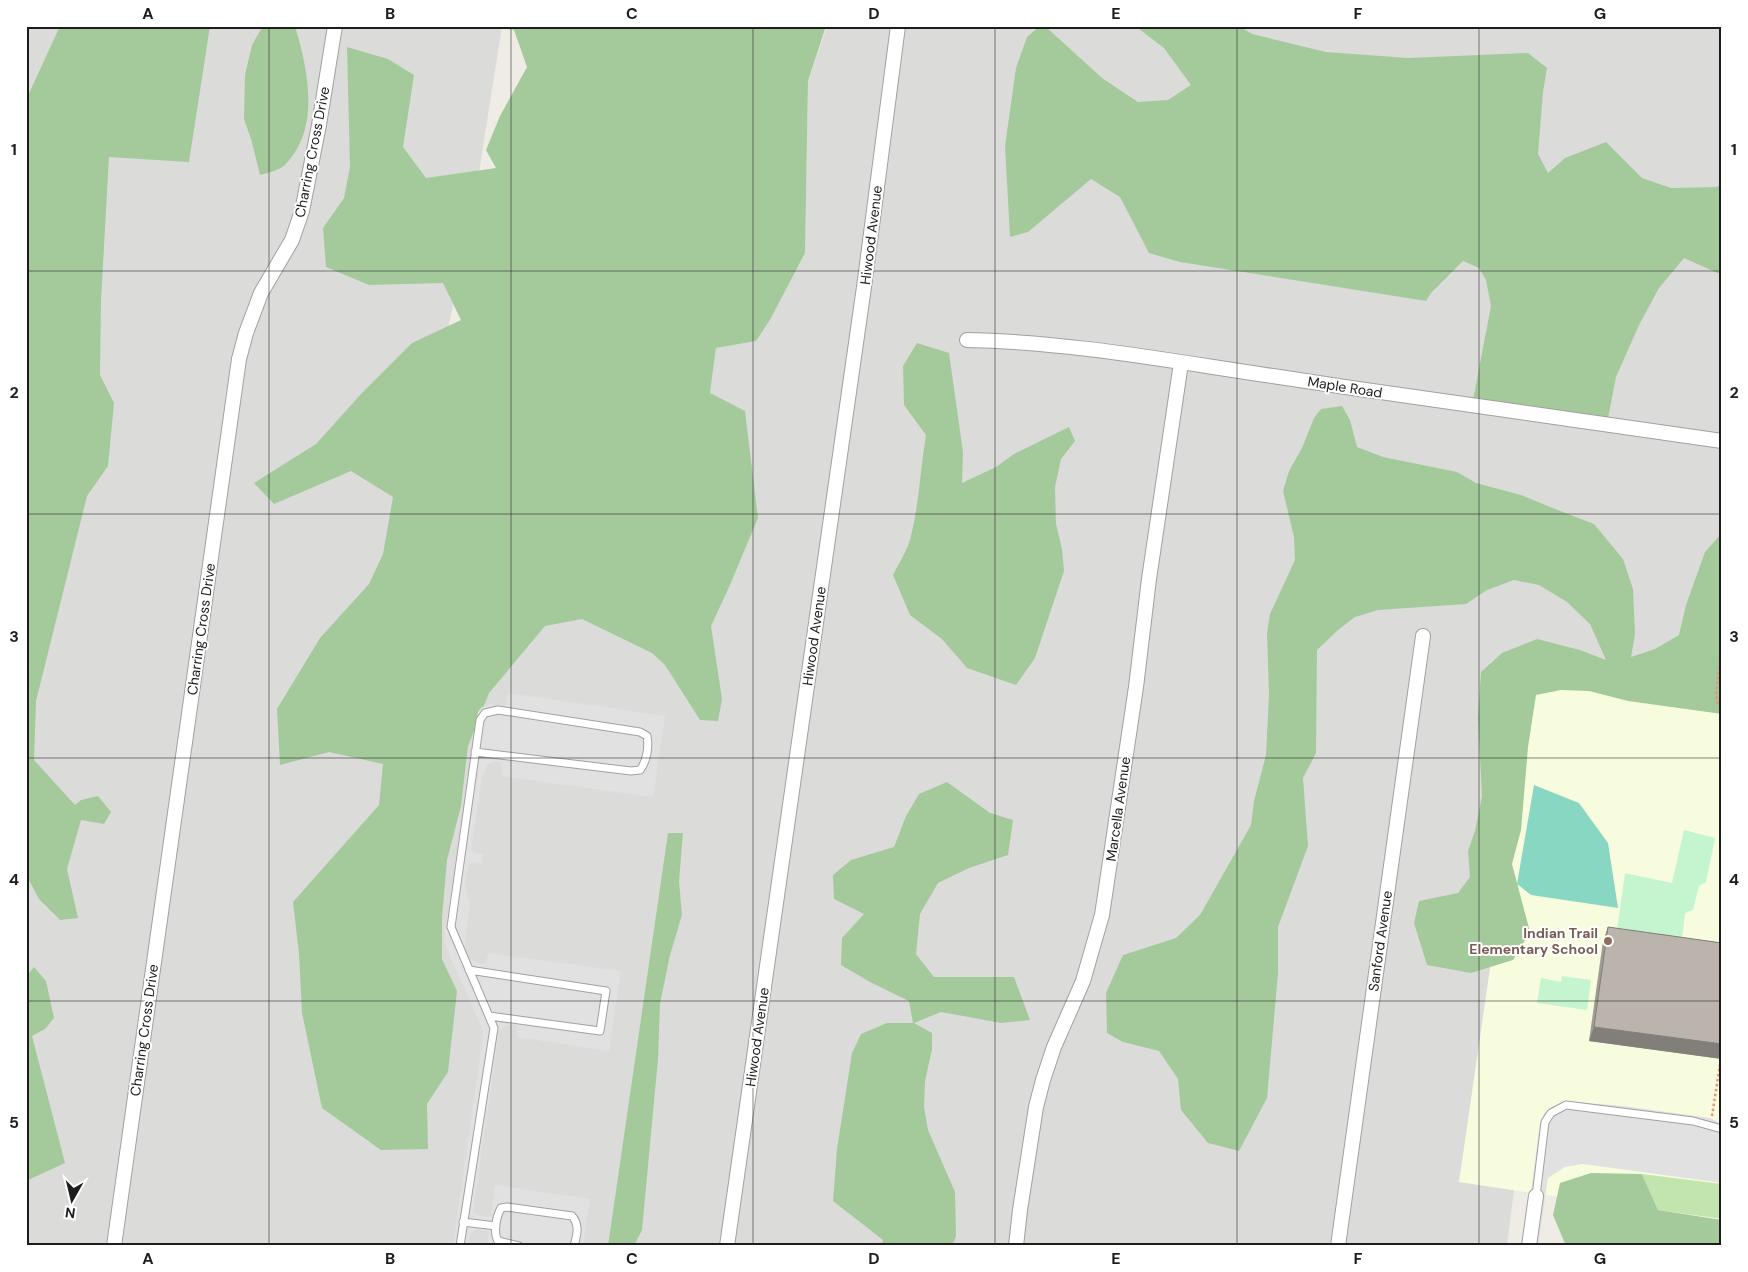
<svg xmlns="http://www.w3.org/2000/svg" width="1748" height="1272" font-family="'DM Sans',sans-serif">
  <rect width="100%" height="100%" fill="#eeece4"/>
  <path fill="#dbdbda" d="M26 26H502L469 236 407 507 710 393 716 348 756 341 770 320 805 253 808 81 827 26H1722V699L1459 1182 1514 1190 1507 1246H26Z"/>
  <path fill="#f8fcdf" d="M1533 672 1722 699V1221L1459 1182Z"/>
  <path fill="#c2e4ae" d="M1642 1174 1722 1184V1219L1658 1210Z"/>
  <path fill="#a4ca9c" d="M60 26H210L189 162 109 157 101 301 100 375 114 403 108 466 87 496 36 701 34 760 75 805 81 800 98 796 111 812 104 824 81 820 67 869 78 918 60 920 39 899 29 880V858L26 859V100Z
    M263 26H295C308 70 321 128 285 165 280 170 267 173 260 175L251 139 244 119 245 75 252 45Z
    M488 26H826L808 81 805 253 770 320 756 341 716 348 710 393 745 411 758 518 730 585 711 626 722 699 718 721 700 720 665 665 652 653 582 619 545 626 489 693 468 746 461 806 447 860 442 917V959L457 991 448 1072 427 1104 428 1149 381 1150 322 1108 302 1013 299 954 293 902 379 805 383 764 329 752 280 765 277 709 320 638 369 584 383 554 393 497 351 471 274 504 254 483 316 444 361 394 412 343 461 320 443 283 369 285 326 267 323 228 344 198 350 167 347 47 388 59 414 75 403 147 426 178 496 168 486 150 500 116 527 67 514 30Z
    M1040 26H1045L1102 78 1138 102 1168 100 1191 85 1164 48 1135 26H1239L1252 34 1326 52 1408 58 1528 53 1547 68 1543 92 1538 154 1548 173 1565 158 1606 142 1642 178 1671 188 1717 187 1722 183V275L1684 258 1659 288 1639 325 1616 377 1608 418 1473 400 1491 306 1486 280 1479 268 1463 261 1431 293 1426 301 1180 262 1149 253 1120 197 1091 179 1028 232 1010 237 1005 146 1016 68 1027 37Z
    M917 343 949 353 963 452 962 483 996 467 1014 454 1069 427 1075 441 1061 459 1055 487 1056 524 1062 549 1064 571 1035 658 1016 685 967 668 942 639 910 615 893 575C898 565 905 554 909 543 919 509 920 470 926 435L904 405 903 366Z
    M1342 406 1350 420 1357 447 1383 457 1457 472 1476 483 1521 495 1550 507 1594 524 1623 559 1633 589 1635 634 1631 657 1655 649 1679 635 1686 605 1705 552 1720 535H1722V714L1628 701 1589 691 1561 690 1536 695 1528 747 1521 830 1512 864 1530 932 1513 960 1471 973 1427 965 1414 923 1419 901 1458 893 1470 877 1468 851 1475 831 1482 796 1478 719 1481 672 1502 653 1537 639 1580 650 1606 660 1590 624 1567 602 1539 585 1514 580 1487 590 1466 604 1378 610 1355 617 1338 630 1317 650 1316 753 1303 778 1308 846 1278 927V973L1267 1098 1239 1151 1208 1143 1181 1110 1178 1079 1159 1051 1123 1042 1107 1033 1106 993 1123 955 1176 938 1200 915 1251 825 1254 801 1266 755 1269 694 1267 633 1270 614 1295 560 1294 537 1283 491 1289 471 1302 448 1314 418 1321 409Z
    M947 782 990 813 1013 820 1008 855 969 868 938 883 920 914 916 954 934 977H1014L1030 1020 1001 1023 941 1012 914 1023 932 1033V1049L925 1081 924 1107 928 1130 955 1192 956 1236 952 1246H881L883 1240 833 1201 837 1149 852 1053 861 1034 887 1023H913L909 1001 870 982 841 965 842 938 864 914 834 899 833 875 851 860 894 847 906 816 919 794Z
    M668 833H683L679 881 682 915 670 955 660 1004 658 1059 642 1230 634 1246H608Z
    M26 964 29 973 34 967 46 981 54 1018 45 1029 32 1036 65 1163 26 1181Z
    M1591 1173 1642 1174 1658 1210 1722 1220V1246H1566L1553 1215 1560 1183Z"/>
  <path fill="#c4f5ce" d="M1684 830 1715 838 1706 882 1699 886 1693 910 1685 913 1682 939 1617 930 1625 873 1672 883Z
    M1562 976 1591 980 1587 1010 1537 1003 1541 978 1561 982Z"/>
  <path fill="#88d7c2" d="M1534 785 1579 803 1608 843 1618 908 1531 895 1517 884Z"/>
  <path fill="#e1e1e1" d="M508 693 665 716 653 797 501 776 502 767 501 762 495 761 488 764 482 778 471 850 475 853 483 854 482 864 474 862 469 864 465 886 470 905 464 949 470 959 480 964 486 963 488 953 621 971 609 1051 517 1037V1026L515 1024 504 1026 499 1032 473 1211 477 1215 489 1217 491 1214 495 1185 590 1199 583 1246H487L489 1232 477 1229 470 1234 468 1246H453L483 1036V1031L447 949 444 938 478 712 482 707 490 704 506 706Z
    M1564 1101 1624 1106 1710 1118 1722 1124V1183L1583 1164 1565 1167 1548 1178 1538 1246H1524L1540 1123 1544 1114 1550 1108Z"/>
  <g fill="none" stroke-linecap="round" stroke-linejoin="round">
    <defs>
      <path id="service" d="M469 970 606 991 600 1031 489 1016
        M1536 1196 1545 1122 1551 1113 1566 1105 1693 1121 1722 1129
        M463 1222 496 1226
        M460 1246 494 1028 451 927 480 720 485 713 498 710 640 732 647 736C649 747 647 761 640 770L631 771 475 752
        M519 1246 498 1241C493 1232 496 1217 501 1208L507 1207 572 1216C580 1225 577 1235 574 1246"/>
      <path id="minor" d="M967 340C1074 342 1181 363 1286 378 1431 400 1576 421 1722 441
        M114 1246 239 359 246 333 261 293 292 240 302 211 319 125 335 26
        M727 1246 864 287 898 26
        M1016 1246 1020 1210 1036 1107 1043 1080 1054 1047 1083 981 1102 915 1136 687 1149 579 1181 363
        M1338 1246 1423 636
        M1529 1246 1536 1196"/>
    </defs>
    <use href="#service" stroke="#a1a1a1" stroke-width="9"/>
    <use href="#minor" stroke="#a1a1a1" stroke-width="16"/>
    <path stroke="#ee9175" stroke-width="2.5" stroke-dasharray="2.5 2.5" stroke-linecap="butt" d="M1722 647 1716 695 1718 704 1722 707
      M1712 1116 1721 1058"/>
    <use href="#service" stroke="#fff" stroke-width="7"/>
    <use href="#minor" stroke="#fff" stroke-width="14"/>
  </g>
  <path fill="#a09b95" d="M1608 927 1722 943V1059L1589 1041 1603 941Z"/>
  <path fill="#827e79" d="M1594 1027 1722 1044V1059L1589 1041Z"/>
  <path fill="#bab4ad" stroke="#827e79" d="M1608 927 1722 943V1044L1594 1027Z"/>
  <path fill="none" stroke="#1d1d1d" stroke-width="1" stroke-opacity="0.55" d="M269 26V1246M511 26V1246M753 26V1246M995 26V1246M1237 26V1246M1479 26V1246M26 271H1722M26 514H1722M26 758H1722M26 1001H1722"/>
  <circle fill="#8d6e63" stroke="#fff" stroke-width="2" cx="1608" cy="941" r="5"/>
  <g text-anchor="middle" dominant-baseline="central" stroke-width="4" stroke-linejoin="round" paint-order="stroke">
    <g font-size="14" fill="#1d1d1d" stroke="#fff">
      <text transform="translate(312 152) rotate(-79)">Charring Cross Drive</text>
      <text transform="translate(871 235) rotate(-83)">Hiwood Avenue</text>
      <text transform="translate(1345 387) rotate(9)">Maple Road</text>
      <text transform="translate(201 629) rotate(-82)">Charring Cross Drive</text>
      <text transform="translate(814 636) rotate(-82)">Hiwood Avenue</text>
      <text transform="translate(1118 809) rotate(-82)">Marcella Avenue</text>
      <text transform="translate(1380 941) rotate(-82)">Sanford Avenue</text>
      <text transform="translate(144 1030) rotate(-82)">Charring Cross Drive</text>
      <text transform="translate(757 1037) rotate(-82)">Hiwood Avenue</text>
    </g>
    <g font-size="14" font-weight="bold" fill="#785e54" stroke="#fff" text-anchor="end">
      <text x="1598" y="933">Indian Trail<tspan x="1598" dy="16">Elementary School</tspan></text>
    </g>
  </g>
  <rect width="1748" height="1272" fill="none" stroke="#ffffff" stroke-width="55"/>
  <g transform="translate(72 1200) rotate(188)" stroke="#ffffff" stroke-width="4" paint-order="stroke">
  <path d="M0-4L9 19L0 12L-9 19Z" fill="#1d1d1d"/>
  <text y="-8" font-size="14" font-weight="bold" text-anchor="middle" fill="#1d1d1d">N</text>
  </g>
  <rect x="28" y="28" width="1692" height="1216" fill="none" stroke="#1d1d1d" stroke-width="2"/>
  <g font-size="16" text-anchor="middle" font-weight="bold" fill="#1d1d1d">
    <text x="148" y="19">A</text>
    <text x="390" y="19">B</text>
    <text x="632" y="19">C</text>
    <text x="874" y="19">D</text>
    <text x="1116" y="19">E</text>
    <text x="1358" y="19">F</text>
    <text x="1600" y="19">G</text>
    <text x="14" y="155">1</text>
    <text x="1734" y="155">1</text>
    <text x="14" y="398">2</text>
    <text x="1734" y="398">2</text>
    <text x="14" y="642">3</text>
    <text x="1734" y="642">3</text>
    <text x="14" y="885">4</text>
    <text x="1734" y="885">4</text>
    <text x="14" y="1128">5</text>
    <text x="1734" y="1128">5</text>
    <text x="148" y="1264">A</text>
    <text x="390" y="1264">B</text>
    <text x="632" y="1264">C</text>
    <text x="874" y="1264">D</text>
    <text x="1116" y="1264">E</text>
    <text x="1358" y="1264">F</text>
    <text x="1600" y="1264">G</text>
  </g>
</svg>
